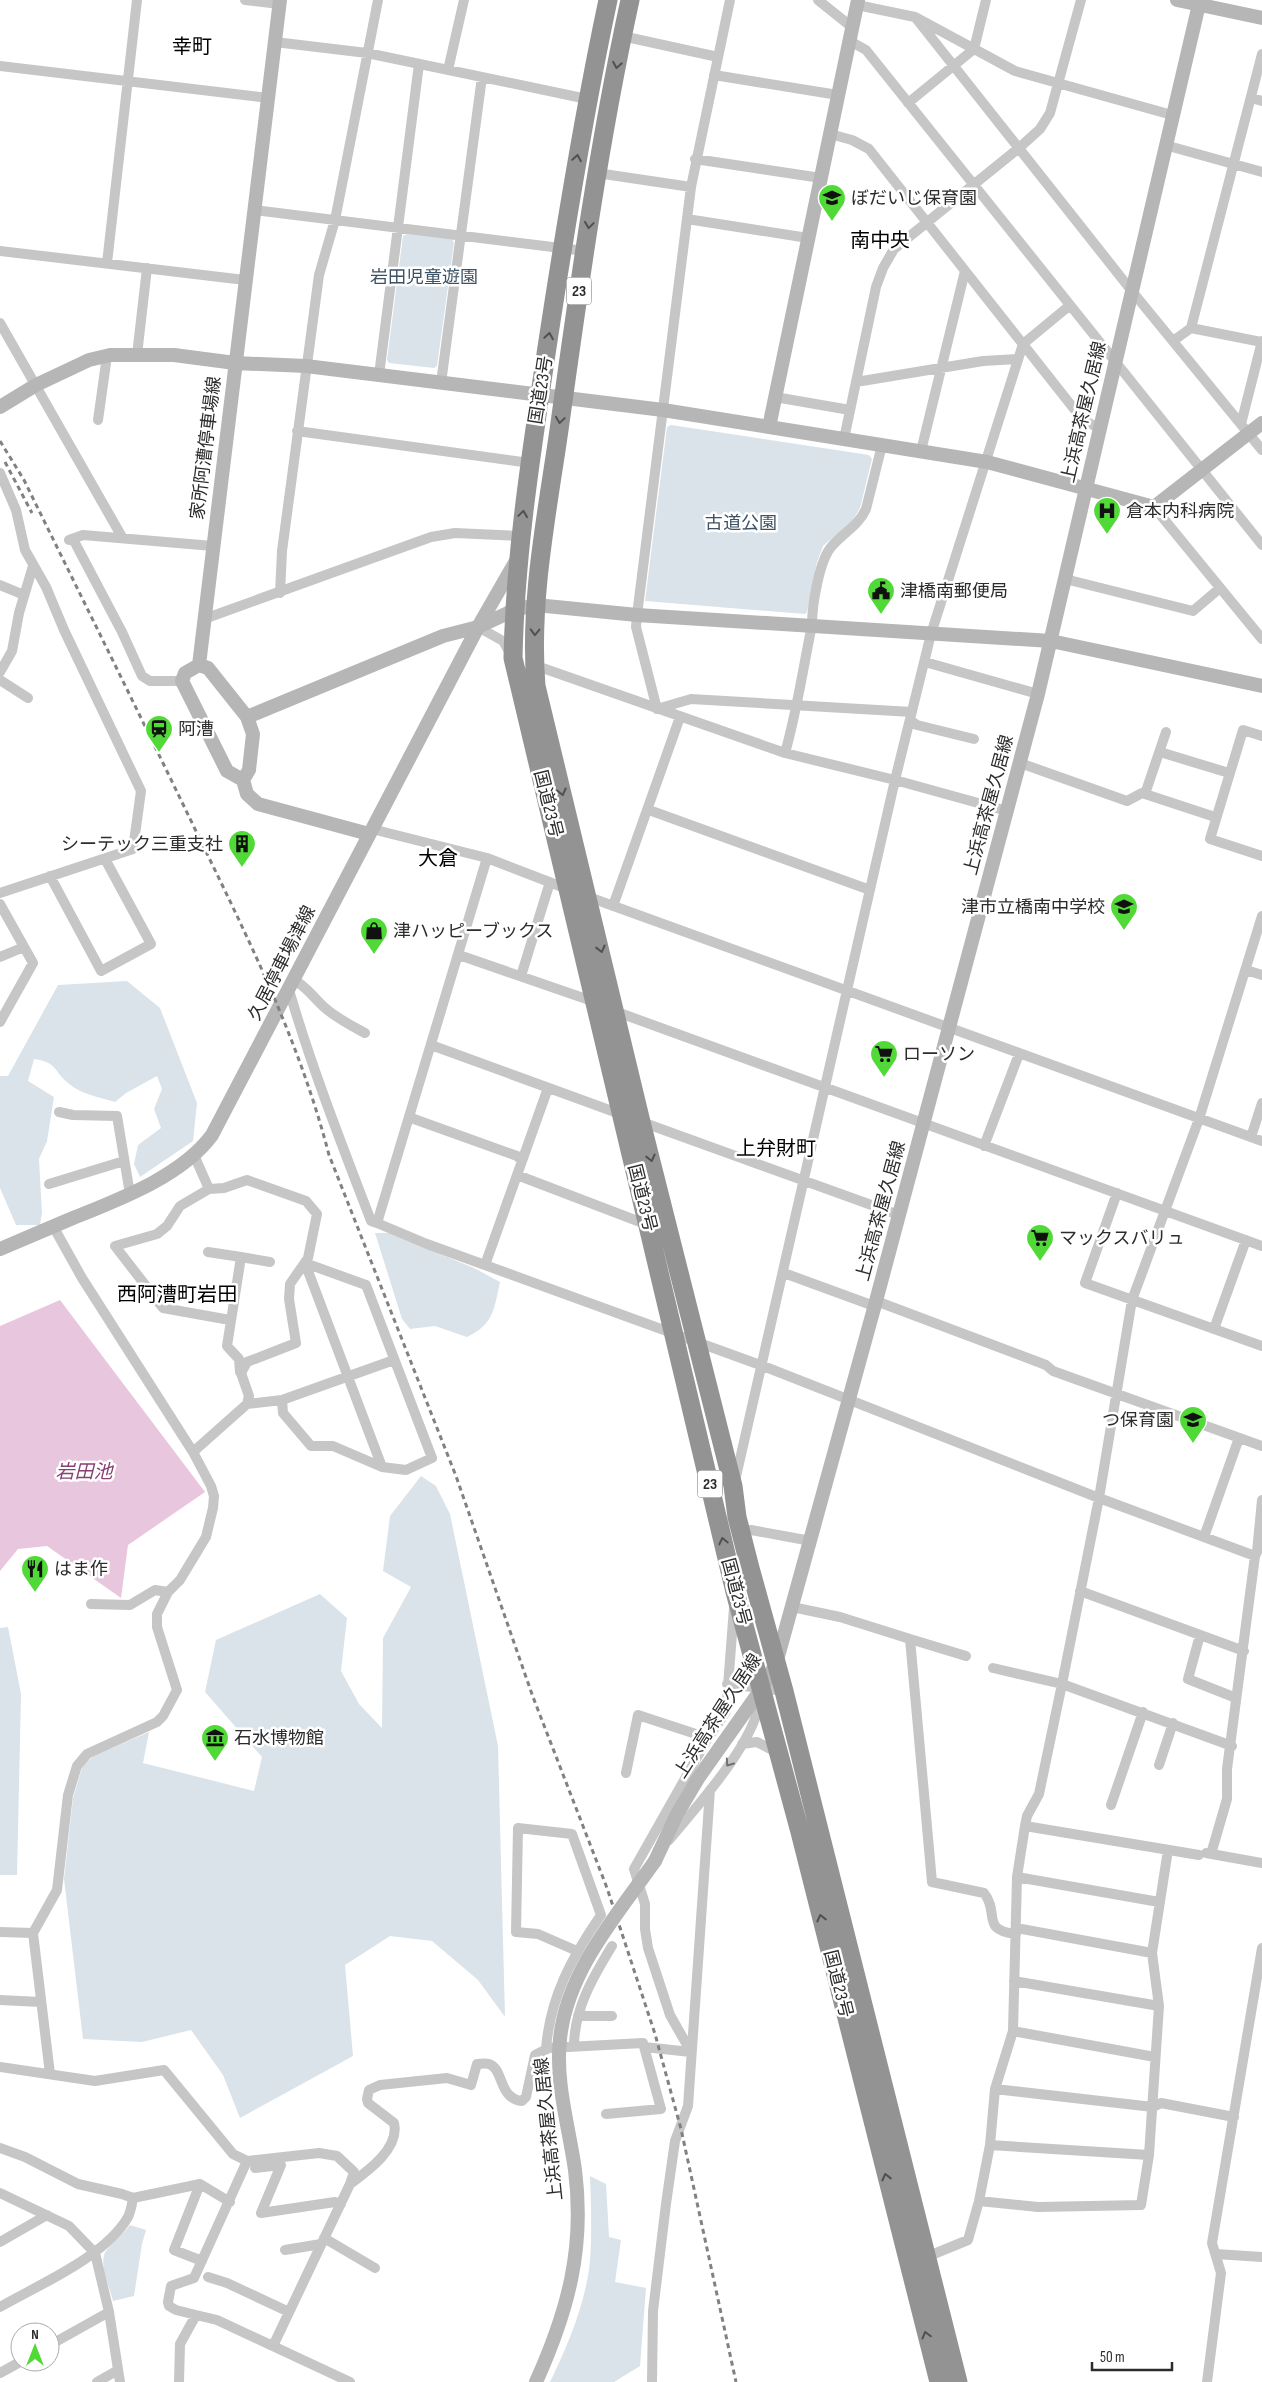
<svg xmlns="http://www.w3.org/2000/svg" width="1262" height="2382" font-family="'Sofia Sans Condensed','Noto Sans JP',sans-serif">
  <rect width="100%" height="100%" fill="#fff"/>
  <path fill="#dae3e9" d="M407 234 452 239 454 243 437 366 434 368 389 363 387 360 403 236Z
    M671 425 869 455 872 459 860 508 852 521 823 546 817 562 807 612 805 614 645 601 667 427Z
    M127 981 160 1008 197 1103 193 1141 140 1177 134 1164 138 1145 161 1128 154 1109 162 1089 157 1076 126 1093 115 1102C99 1097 80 1094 68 1083 52 1069 58 1063 34 1059L28 1081 54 1097 47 1141 39 1159 42 1213 40 1225H16L0 1188V1076H8L58 985Z
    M375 1233H389L474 1268 500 1282C494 1309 494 1324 467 1337L435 1326 410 1329 402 1319Z
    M421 1476 436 1486 450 1514 498 1746 505 2017 478 1980 432 1941 390 1936 345 1965 353 2056 240 2118 223 2075 191 2030 142 2042 83 2039 64 1879 73 1798 82 1768 86 1762 94 1756 149 1732 143 1763 254 1791 262 1757 205 1692 216 1640 320 1594 347 1618 341 1671 359 1704 382 1728 383 1638 411 1587 383 1571 390 1516Z
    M8 1627 21 1694 17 1875H0V1628Z
    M590 2176 606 2184 609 2237 621 2240 615 2282 646 2288 640 2366 614 2382H550C568 2345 586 2302 590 2261 592 2233 591 2204 590 2176Z
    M130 2225 146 2230 142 2244 134 2296 113 2301C110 2288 98 2263 106 2251 112 2243 123 2234 130 2225Z"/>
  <path fill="#e8c7de" d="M60 1300 205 1492 128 1545 121 1598 47 1546 18 1549 0 1571V1326Z"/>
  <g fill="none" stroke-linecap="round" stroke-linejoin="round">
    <path stroke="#c6c6c6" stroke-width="10" d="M245 0 279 4
      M818 0 853 28
      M857 5 915 17 1015 71 1172 115
      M915 17 1131 290 1262 450
      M622 36 718 57
      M850 41 866 50 1262 545
      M275 42 367 53 587 99
      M0 66 268 98
      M448 70 464 0
      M714 75 838 95
      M1251 98 1262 101
      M908 103 974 49 986 0
      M830 134 852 140 869 149 1082 419 1100 429
      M1165 145 1262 172
      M695 159 821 178
      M597 173 691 187
      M254 210 585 251
      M687 219 808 238
      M0 251 245 280
      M107 263 137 0
      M0 323 122 537
      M1191 328 1262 342
      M1173 341 1191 328 1262 54
      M137 355 147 268
      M379 375 419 64
      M856 382 983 361 1018 359
      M441 383 482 77
      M775 397 850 410
      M98 420 107 356
      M1241 424 1262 341
      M297 431 530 463
      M844 439 876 287 883 268 894 249 1019 148 1040 129 1050 113 1081 0
      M921 451 965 271
      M0 473 16 510 25 550 46 587 64 630 141 791 133 849 0 893
      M1154 507 1262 639
      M73 539 122 632 142 676 150 681H182
      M69 540 83 535 213 546
      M1065 579 1193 611 1220 588
      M0 585 24 595
      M280 593 282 551 319 275 335 220 378 0
      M204 619 431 537 455 533 520 536
      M478 627 503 641 510 653
      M925 662 1038 694
      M534 665 785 753 895 780 1007 811
      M0 672 12 651 19 613 33 566
      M0 680 28 698
      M657 709 636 627 637 615 691 187 730 0
      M657 709 691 699 912 712
      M911 721 917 725 974 739
      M1262 736 1243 730 1210 839 1262 856
      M1160 752 1229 773
      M785 753C797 711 803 668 812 625 812 606 819 560 832 546 844 532 858 526 866 509L882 445
      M1020 763 1127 801 1142 793 1145 794 1166 732
      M1145 794 1215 817
      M649 810 870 890
      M372 829 487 858 570 890
      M487 858 377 1223 427 1244 763 1366 1099 1498 1255 1556 1257 1552 1262 1500
      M50 876 101 971 151 944 105 859
      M586 896 1262 1141
      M0 904 33 963 0 1022
      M613 906 680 717
      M459 955 595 1002
      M0 957 24 947
      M1246 970 1262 975
      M521 976 550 882
      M294 980C307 987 313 997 324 1007 336 1018 350 1025 365 1033
      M289 990C312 1069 342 1145 371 1221L377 1223
      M617 1012 1262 1246
      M431 1045 623 1115
      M59 1112 73 1115 117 1116 130 1194
      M410 1115 414 1119 517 1156 522 1161
      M639 1121 899 1215
      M1251 1137 1262 1103
      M984 1146 1019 1054
      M517 1175 648 1225
      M49 1184 124 1161
      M209 1189 180 1206 167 1226 157 1234 115 1246 163 1308 230 1320
      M1117 1193 1085 1283 1262 1346
      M208 1252 241 1257
      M305 1263 382 1467
      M485 1265 548 1088
      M784 1273 874 1306
      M876 1301 1046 1365 1053 1371 1262 1446
      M1214 1329 1246 1240
      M240 1372 239 1359 227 1346 241 1257 270 1262
      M282 1400 394 1360
      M247 1404 282 1400 283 1413 311 1446H333L382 1467 406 1470 432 1458 366 1285 305 1263
      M193 1452 247 1404 249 1396 241 1373 247 1362 296 1343 289 1299 290 1284 308 1258 317 1214 306 1201 247 1180 224 1188 209 1189 194 1155
      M735 1481 895 780 931 634 1023 344 1069 306
      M740 1531 751 1530 811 1541
      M1204 1537 1239 1438
      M1080 1591 1244 1651
      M91 1604 130 1605 155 1590 168 1592
      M792 1607 840 1617 910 1639 932 1882 984 1893C1000 1913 980 1930 1016 1934
      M1200 1635 1188 1679 1236 1698
      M910 1639 966 1656
      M993 1668 1062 1684 1232 1746
      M727 1684 784 1691
      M742 1744 757 1742 778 1753
      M1159 1765 1173 1723
      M626 1773 638 1715 708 1738
      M1111 1805 1143 1712
      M1025 1826 1199 1855
      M669 1840C698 1805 753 1745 760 1701
      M1206 1853 1262 1863
      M1211 1854 1227 1799V1769L1255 1556
      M1017 1877 1159 1902
      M1016 1928 1152 1953
      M0 1932 33 1933
      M1014 1981 1159 2006
      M0 2000 41 2002
      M578 2016H612
      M1013 2031 1155 2057
      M574 2047C574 2009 593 1977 612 1946
      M644 2047 691 2052
      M546 2049C550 1997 572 1957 601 1915L572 1834 518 1828 516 1932 538 1934 577 1951
      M691 2052 670 2015 648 1948 645 1929V1904L634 1869 708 1738 726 1712 734 1608
      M0 2067 95 2081 164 2070 233 2154 247 2161 319 2153 337 2156 354 2172 350 2184 273 2346
      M50 2074 33 1933 57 1890 68 1795 77 1766 87 1754 157 1722 163 1716 177 1690 157 1627V1614L168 1592 180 1580 206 1537 213 1508 214 1496 211 1486 193 1452 82 1278 53 1226
      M995 2089 1153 2107 1161 2103 1234 2117
      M990 2145 1149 2155
      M0 2148 25 2157 78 2184 122 2194 133 2198C132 2204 131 2211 128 2217 105 2257 40 2284 0 2307
      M255 2168 281 2165 261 2213 335 2202 341 2204
      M200 2184 174 2250 202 2261
      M350 2184C368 2171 400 2148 394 2123L368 2103 367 2099 369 2090 380 2085 447 2078 471 2085 477 2064C480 2064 485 2063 489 2064 504 2069 498 2098 522 2101L526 2097 535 2055 549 2048 643 2043 661 2109 606 2114
      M0 2193 69 2226 95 2253 109 2312 120 2382
      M133 2198 200 2184 230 2202
      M979 2201 1038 2207 1141 2205 1149 2155 1159 2006 1152 1953 1168 1850
      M324 2238 375 2268
      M0 2242 47 2215
      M285 2250 321 2244
      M1216 2254 1262 2257
      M924 2258 968 2240 979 2201 990 2145 995 2089 1013 2031 1017 1877 1025 1826 1027 1816 1039 1794 1062 1684 1099 1498 1132 1300 1199 1119 1262 916
      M208 2277 227 2283 289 2312
      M196 2315 176 2310 169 2306 168 2302 171 2286 194 2278 247 2161
      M50 2345 109 2312
      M0 2373 20 2362
      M97 2382 118 2370
      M179 2382 180 2344 196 2315 217 2320 350 2382
      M652 2382 653 2311 666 2204 675 2141 688 2106 710 1790
      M1207 2382 1221 2273 1212 2243 1262 1948"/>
    <path stroke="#b6b6b6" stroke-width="14" d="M1177 0 1262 18
      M0 407 36 385 89 360 110 355H174L235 363 306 366 663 410 987 462 1154 507 1262 423
      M769 427 858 0
      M199 665 280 0
      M199 665 208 668 247 717 253 734 249 770 243 780 227 771 182 681 185 673Z
      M247 717 443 636 478 627 517 559
      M243 780 247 794 258 804 369 834
      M0 1249C24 1239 49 1228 73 1218 120 1199 182 1176 212 1135L478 627 514 610 536 605 637 615 1051 641 1262 686
      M655 1861 677 1814 699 1777 762 1688 776 1664 876 1301 1038 694 1200 0"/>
    <path stroke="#939393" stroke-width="19" d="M608 0C583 117 564 235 546 354 531 455 515 556 513 658L735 1592 800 1832 939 2382
      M630 0C599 142 579 286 559 430 547 514 529 601 536 686L641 1122 733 1486 737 1517 750 1568 784 1691 958 2382"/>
    <path stroke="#818181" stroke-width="3" stroke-dasharray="5 4" stroke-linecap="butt" d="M0 441 24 480C81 596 138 711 194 827 246 934 299 1039 329 1155L456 1476 533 1697 607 1888 655 2034 681 2129 736 2382
      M5 462 32 513"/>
    <path stroke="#b6b6b6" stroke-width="14" d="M536 2382C568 2311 585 2248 575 2170 569 2127 555 2082 560 2039 567 1971 617 1915 655 1861"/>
  </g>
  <defs><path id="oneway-chevron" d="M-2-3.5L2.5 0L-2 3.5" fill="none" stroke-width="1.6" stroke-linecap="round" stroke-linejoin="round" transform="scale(1.25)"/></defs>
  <g stroke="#505050">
    <use href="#oneway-chevron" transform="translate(617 65) rotate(100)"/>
    <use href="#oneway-chevron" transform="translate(577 158) rotate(-81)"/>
    <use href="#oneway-chevron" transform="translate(589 225) rotate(98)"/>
    <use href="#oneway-chevron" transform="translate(549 336) rotate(-81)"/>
    <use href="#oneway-chevron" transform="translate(560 420) rotate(98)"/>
    <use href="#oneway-chevron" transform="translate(523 514) rotate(-82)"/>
    <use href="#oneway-chevron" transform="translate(535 632) rotate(92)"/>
    <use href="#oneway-chevron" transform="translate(562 792) rotate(76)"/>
    <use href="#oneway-chevron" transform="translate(601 949) rotate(76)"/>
    <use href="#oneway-chevron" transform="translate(651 1158) rotate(76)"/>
    <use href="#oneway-chevron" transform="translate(723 1541) rotate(-103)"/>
    <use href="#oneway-chevron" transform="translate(821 1918) rotate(-104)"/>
    <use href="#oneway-chevron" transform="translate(886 2177) rotate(-104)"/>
    <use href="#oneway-chevron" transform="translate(926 2335) rotate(-105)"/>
  </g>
  <use stroke="#717171" href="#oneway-chevron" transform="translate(729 1763) rotate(125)"/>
  <defs>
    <symbol id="school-pin" viewBox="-11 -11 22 30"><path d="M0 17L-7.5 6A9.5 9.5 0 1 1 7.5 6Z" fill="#51d938" stroke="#fff"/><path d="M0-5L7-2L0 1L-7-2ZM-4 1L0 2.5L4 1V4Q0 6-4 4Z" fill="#111"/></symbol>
    <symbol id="hospital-pin" viewBox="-11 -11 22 30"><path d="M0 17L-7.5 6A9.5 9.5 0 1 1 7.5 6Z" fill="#51d938" stroke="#fff"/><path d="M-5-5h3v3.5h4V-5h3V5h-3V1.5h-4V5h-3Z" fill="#111"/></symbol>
    <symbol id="civic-pin" viewBox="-11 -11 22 30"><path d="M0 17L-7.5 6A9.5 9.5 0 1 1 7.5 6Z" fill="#51d938" stroke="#fff"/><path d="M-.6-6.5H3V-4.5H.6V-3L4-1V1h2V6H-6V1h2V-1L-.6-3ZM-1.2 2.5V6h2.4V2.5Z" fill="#111"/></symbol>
    <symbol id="station-pin" viewBox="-11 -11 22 30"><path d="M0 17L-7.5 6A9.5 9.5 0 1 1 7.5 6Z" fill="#51d938" stroke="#fff"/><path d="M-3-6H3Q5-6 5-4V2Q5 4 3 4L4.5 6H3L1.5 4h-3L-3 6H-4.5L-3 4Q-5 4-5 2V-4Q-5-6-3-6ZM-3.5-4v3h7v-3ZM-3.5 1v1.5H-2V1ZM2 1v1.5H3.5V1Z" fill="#111"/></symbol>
    <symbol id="building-pin" viewBox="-11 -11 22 30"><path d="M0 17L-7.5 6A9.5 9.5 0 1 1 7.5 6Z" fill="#51d938" stroke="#fff"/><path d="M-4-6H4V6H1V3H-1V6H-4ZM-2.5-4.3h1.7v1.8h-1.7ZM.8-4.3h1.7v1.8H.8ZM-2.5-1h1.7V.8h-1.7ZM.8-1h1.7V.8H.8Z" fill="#111"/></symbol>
    <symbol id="shop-pin" viewBox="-11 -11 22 30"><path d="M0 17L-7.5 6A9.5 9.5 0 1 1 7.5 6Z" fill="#51d938" stroke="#fff"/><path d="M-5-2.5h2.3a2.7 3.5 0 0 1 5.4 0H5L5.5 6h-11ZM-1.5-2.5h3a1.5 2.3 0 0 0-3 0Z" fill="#111"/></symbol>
    <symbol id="supermarket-pin" viewBox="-11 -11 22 30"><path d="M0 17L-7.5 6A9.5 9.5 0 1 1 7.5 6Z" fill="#51d938" stroke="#fff"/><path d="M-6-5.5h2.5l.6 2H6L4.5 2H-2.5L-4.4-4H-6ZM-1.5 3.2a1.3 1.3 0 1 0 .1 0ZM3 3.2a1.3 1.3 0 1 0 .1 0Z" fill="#111"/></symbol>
    <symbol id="restaurant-pin" viewBox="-11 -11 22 30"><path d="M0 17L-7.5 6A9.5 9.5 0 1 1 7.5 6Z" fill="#51d938" stroke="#fff"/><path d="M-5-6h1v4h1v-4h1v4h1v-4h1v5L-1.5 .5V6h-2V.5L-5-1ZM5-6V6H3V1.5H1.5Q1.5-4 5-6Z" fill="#111"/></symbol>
    <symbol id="museum-pin" viewBox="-11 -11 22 30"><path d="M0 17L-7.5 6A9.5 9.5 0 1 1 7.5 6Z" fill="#51d938" stroke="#fff"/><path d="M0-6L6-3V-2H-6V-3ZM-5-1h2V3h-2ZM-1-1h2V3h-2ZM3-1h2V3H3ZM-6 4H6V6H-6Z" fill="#111"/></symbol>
  </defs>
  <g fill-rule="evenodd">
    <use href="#school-pin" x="816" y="182" width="32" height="43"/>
    <use href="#hospital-pin" x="1091" y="495" width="32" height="43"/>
    <use href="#civic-pin" x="865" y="575" width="32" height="43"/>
    <use href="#station-pin" x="143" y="713" width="32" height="43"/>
    <use href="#building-pin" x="226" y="828" width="32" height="43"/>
    <use href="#school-pin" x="1108" y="891" width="32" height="43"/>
    <use href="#shop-pin" x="358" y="915" width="32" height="43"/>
    <use href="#supermarket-pin" x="868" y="1038" width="32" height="43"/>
    <use href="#supermarket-pin" x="1024" y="1222" width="32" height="43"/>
    <use href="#school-pin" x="1177" y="1404" width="32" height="43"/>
    <use href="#restaurant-pin" x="19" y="1553" width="32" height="43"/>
    <use href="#museum-pin" x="199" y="1722" width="32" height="43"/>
  </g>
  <g text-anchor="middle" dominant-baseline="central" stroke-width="5" stroke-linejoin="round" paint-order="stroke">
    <g fill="#fff" stroke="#6b6b6b" stroke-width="1">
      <rect x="566.5" y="277.5" width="25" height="27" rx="4"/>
      <rect x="697.5" y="1470.5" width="25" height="27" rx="4"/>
    </g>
    <g font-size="16" font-weight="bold" fill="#2c2c2c">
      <text x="579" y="291">23</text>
      <text x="710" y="1484">23</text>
    </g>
    <g font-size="18" fill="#2c2c2c" stroke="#fff" text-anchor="start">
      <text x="851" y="198">ぼだいじ保育園</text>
      <text x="1126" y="511">倉本内科病院</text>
      <text x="900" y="591">津橋南郵便局</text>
      <text x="178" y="729">阿漕</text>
      <text x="223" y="844" text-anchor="end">シーテック三重支社</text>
      <text x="1105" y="907" text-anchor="end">津市立橋南中学校</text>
      <text x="393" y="931">津ハッピーブックス</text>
      <text x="903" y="1054">ローソン</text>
      <text x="1059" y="1238">マックスバリュ</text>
      <text x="1174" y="1420" text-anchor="end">つ保育園</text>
      <text x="54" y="1569">はま作</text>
      <text x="234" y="1738">石水博物館</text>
    </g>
    <g font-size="18" fill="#3d5264" stroke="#fff">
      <text x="424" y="277">岩田児童遊園</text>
      <text x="741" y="523">古道公園</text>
    </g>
    <g font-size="18" fill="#2c2c2c" stroke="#fff">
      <text transform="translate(541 390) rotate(-81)">国道23号</text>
      <text transform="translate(1084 412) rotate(-77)">上浜高茶屋久居線</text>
      <text transform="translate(206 448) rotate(-83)">家所阿漕停車場線</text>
      <text transform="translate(548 804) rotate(76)">国道23号</text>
      <text transform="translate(989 805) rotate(-75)">上浜高茶屋久居線</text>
      <text transform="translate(282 963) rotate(-63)">久居停車場津線</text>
      <text transform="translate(642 1198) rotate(76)">国道23号</text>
      <text transform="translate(881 1211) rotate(-75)">上浜高茶屋久居線</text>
      <text transform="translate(736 1592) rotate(75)">国道23号</text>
      <text transform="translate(718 1716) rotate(-57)">上浜高茶屋久居線</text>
      <text transform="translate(838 1984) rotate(76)">国道23号</text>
      <text transform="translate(549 2129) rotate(-96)">上浜高茶屋久居線</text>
    </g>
    <g font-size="19" font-style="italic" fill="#884072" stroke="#fff">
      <text x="84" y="1472">岩田池</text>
    </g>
    <g font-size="20" fill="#000" stroke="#fff">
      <text x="192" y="47">幸町</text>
      <text x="880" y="241">南中央</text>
      <text x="438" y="859">大倉</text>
      <text x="776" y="1149">上弁財町</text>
      <text x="177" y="1295">西阿漕町岩田</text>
    </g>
  </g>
  <g transform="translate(35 2347)"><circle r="24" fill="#ffffff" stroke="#ababab"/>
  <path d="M0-4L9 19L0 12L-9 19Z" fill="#51d938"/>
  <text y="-8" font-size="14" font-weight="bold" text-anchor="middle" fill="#2c2c2c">N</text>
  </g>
  <path d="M1092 2362v8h80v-8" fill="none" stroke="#2c2c2c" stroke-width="2.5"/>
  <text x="1100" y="2362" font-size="15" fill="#2c2c2c" stroke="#ffffff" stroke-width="4" paint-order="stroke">50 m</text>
</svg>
